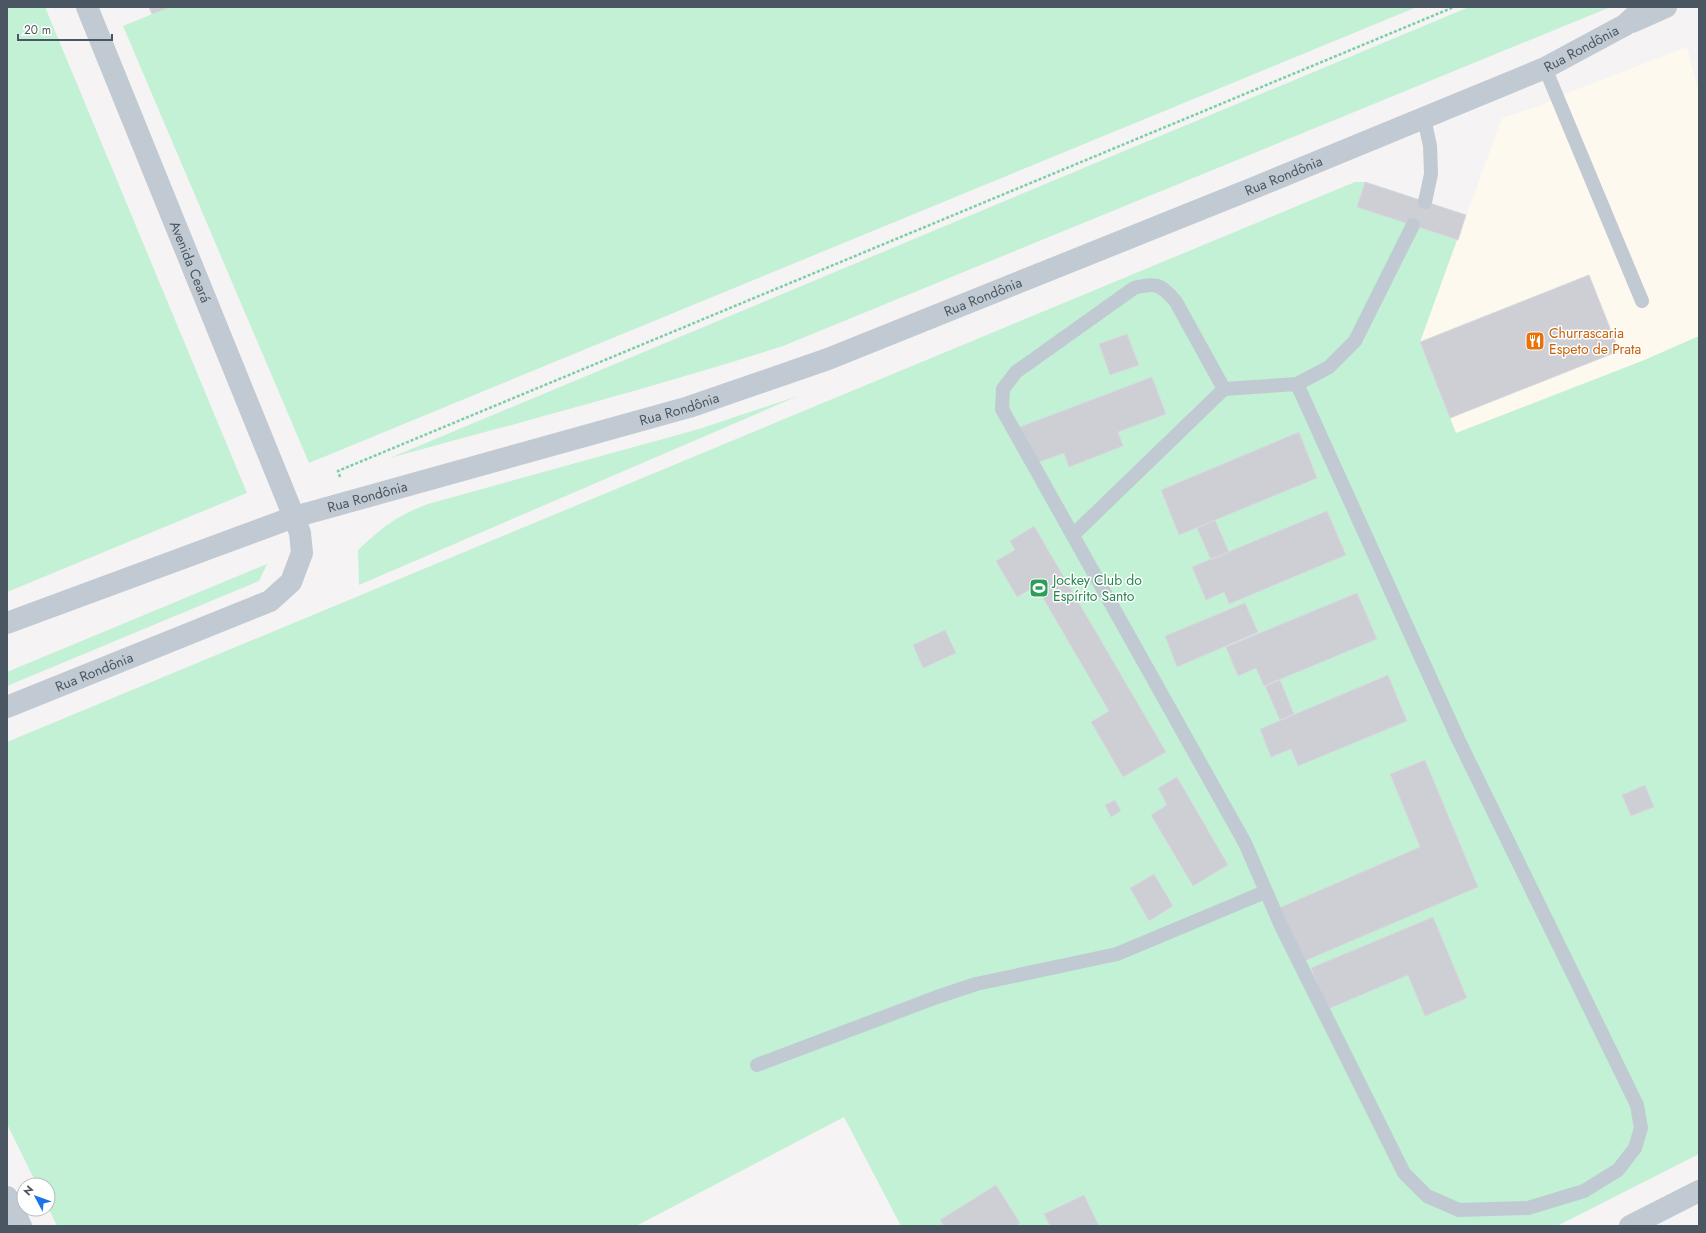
<svg xmlns="http://www.w3.org/2000/svg" width="1706" height="1233" font-family="Jost,sans-serif">
  <rect width="100%" height="100%" fill="#f5f3f3"/>
  <path fill="#fdf9ef" d="M1687 47 1699 93V336L1642 361 1456 433 1420 342 1502 118 1542 105 1557 97Z"/>
  <path fill="#c3f1d5" d="M7 7H45L247 493 7 592Z
    M170 7H1417L309 463 123 26Z
    M1469 7 1608 8 783 346C653 388 521 422 390 458Z
    M1355 182H1365L1466 215 1420 342 1456 433 1642 361 1699 336V1154L1557 1226H901L844 1117 636 1226H57L48 1207V1185H37L7 1124V742Z
    M798 396 359 585 358 550C383 527 396 516 428 504L699 429Z
    M267 564 259 581 7 686V672Z"/>
  <path fill="#cdcfd5" stroke="#d7d9de" d="M149 7H170L152 14Z
    M1365 182 1466 215 1458 240 1357 207Z
    M1589 275 1619 351 1450 418 1420 342Z
    M1127 334 1139 365 1110 375 1099 344Z
    M1152 377 1166 414 1118 432 1123 446 1069 467 1064 453 1034 464 1020 427Z
    M1299 432 1317 478 1179 535 1161 490Z
    M1327 511 1346 555 1229 604 1224 592 1206 600 1192 567Z
    M1215 520 1229 552 1211 560 1197 528Z
    M1034 526 1166 752 1123 777 1091 722 1109 711 1036 586 1017 597 996 561 1015 550 1010 541Z
    M1357 593 1377 639 1264 686 1256 668 1238 676 1226 647Z
    M1245 603 1258 632 1177 667 1165 636Z
    M945 630 956 653 923 668 913 645Z
    M1388 675 1407 721 1298 766 1291 749 1271 757 1260 729Z
    M1280 680 1294 714 1280 720 1265 686Z
    M1425 760 1478 887 1302 962 1279 908 1420 847 1390 774Z
    M1177 777 1228 865 1193 886 1151 815 1167 805 1158 788Z
    M1645 785 1654 807 1631 816 1622 795Z
    M1115 800 1121 811 1111 817 1105 805Z
    M1154 874 1173 906 1149 921 1130 888Z
    M1433 917 1467 998 1425 1016 1408 975 1328 1009 1311 968Z
    M996 1185 1020 1223 1016 1226H944L940 1220Z
    M1084 1195 1099 1226H1050L1044 1214Z"/>
  <g fill="none" stroke-linecap="round" stroke-linejoin="round">
    <path stroke="#7ad0a6" stroke-width="2.5" stroke-dasharray="3 2" stroke-linecap="butt" d="M340 477 338 471 1454 7"/>
    <path stroke="#c1cad2" stroke-width="14" d="M1545 68 1642 301
      M1424 118 1430 146 1431 174 1425 202
      M1224 389 1176 302C1161 284 1156 282 1134 288L1016 372 1003 389 1002 409 1245 843 1281 926 1404 1173 1427 1196 1459 1210 1528 1208 1584 1191 1618 1170 1635 1148 1641 1128 1637 1105 1458 739 1297 384
      M1073 535 1224 389 1297 384 1329 367 1355 341 1413 225
      M757 1065 937 997 976 984 1117 954 1265 892"/>
    <path stroke="#c1cad2" stroke-width="22" id="s1" d="M87 7 294 517"/>
    <g stroke="#c1cad2" stroke-width="22">
      <path d="M1632 22 1666 7"/>
      <path id="s2" d="M7 623 294 517 689 407 828 359 1256 187 1545 68 1625 25 1644 7"/>
      <path id="s3" d="M7 707 270 601 291 582 302 553 300 533 294 517"/>
      <path d="M7 1197 21 1226"/>
      <path d="M1630 1226 1699 1191"/>
    </g>
  </g>
  <defs>
    <symbol id="restaurant-square" viewBox="-11 -11 22 22"><rect x="-9" y="-9" width="18" height="18" rx="4" fill="#e8710a" stroke="#fff"/><path d="M-5-6h1v4h1v-4h1v4h1v-4h1v5L-1.5 .5V6h-2V.5L-5-1ZM5-6V6H3V1.5H1.5Q1.5-4 5-6Z" fill="#fff"/></symbol>
    <symbol id="stadium-square" viewBox="-11 -11 22 22"><rect x="-9" y="-9" width="18" height="18" rx="4" fill="#2e9e5b" stroke="#fff"/><path d="M0-5a6.5 5 0 1 0 0 10a6.5 5 0 1 0 0-10ZM-3.5-1.8h7v3.6h-7Z" fill="#fff"/></symbol>
  </defs>
  <g fill-rule="evenodd">
    <use href="#restaurant-square" x="1524" y="330" width="22" height="22"/>
    <use href="#stadium-square" x="1028" y="577" width="22" height="22"/>
  </g>
  <g text-anchor="middle" dominant-baseline="central" stroke-width="3" stroke-linejoin="round" paint-order="stroke">
    <g font-size="14" fill="#4a5661" stroke="#fff">
      <text stroke="none"><textPath href="#s2" startOffset="1678">Rua Rondônia</textPath></text>
      <text stroke="none"><textPath href="#s2" startOffset="1354">Rua Rondônia</textPath></text>
      <text stroke="none"><textPath href="#s1" startOffset="275">Avenida Ceará</textPath></text>
      <text stroke="none"><textPath href="#s2" startOffset="1030">Rua Rondônia</textPath></text>
      <text stroke="none"><textPath href="#s2" startOffset="706">Rua Rondônia</textPath></text>
      <text stroke="none"><textPath href="#s2" startOffset="382">Rua Rondônia</textPath></text>
      <text stroke="none"><textPath href="#s3" startOffset="94">Rua Rondônia</textPath></text>
    </g>
    <g font-size="14" fill="#c56008" stroke="#fff" text-anchor="start">
      <text x="1549" y="333">Churrascaria<tspan x="1549" dy="16">Espeto de Prata</tspan></text>
    </g>
    <g font-size="14" fill="#27864d" stroke="#fff" text-anchor="start">
      <text x="1053" y="580">Jockey Club do<tspan x="1053" dy="16">Espírito Santo</tspan></text>
    </g>
  </g>
  <rect width="1706" height="1233" fill="none" stroke="#4a5661" stroke-width="16"/>
  <g transform="translate(36 1197) rotate(311)"><circle r="19" fill="#ffffff" stroke="#b7bbc0"/>
  <path d="M0-3L7 15L0 10L-7 15Z" fill="#1a73e8"/>
  <text y="-6" font-size="11" font-weight="bold" text-anchor="middle" fill="#4a5661">N</text>
  </g>
  <path d="M18 34v6h94v-6" fill="none" stroke="#4a5661" stroke-width="2"/>
  <text x="24" y="34" font-size="12" fill="#4a5661" stroke="#ffffff" stroke-width="3" paint-order="stroke">20 m</text>
</svg>
